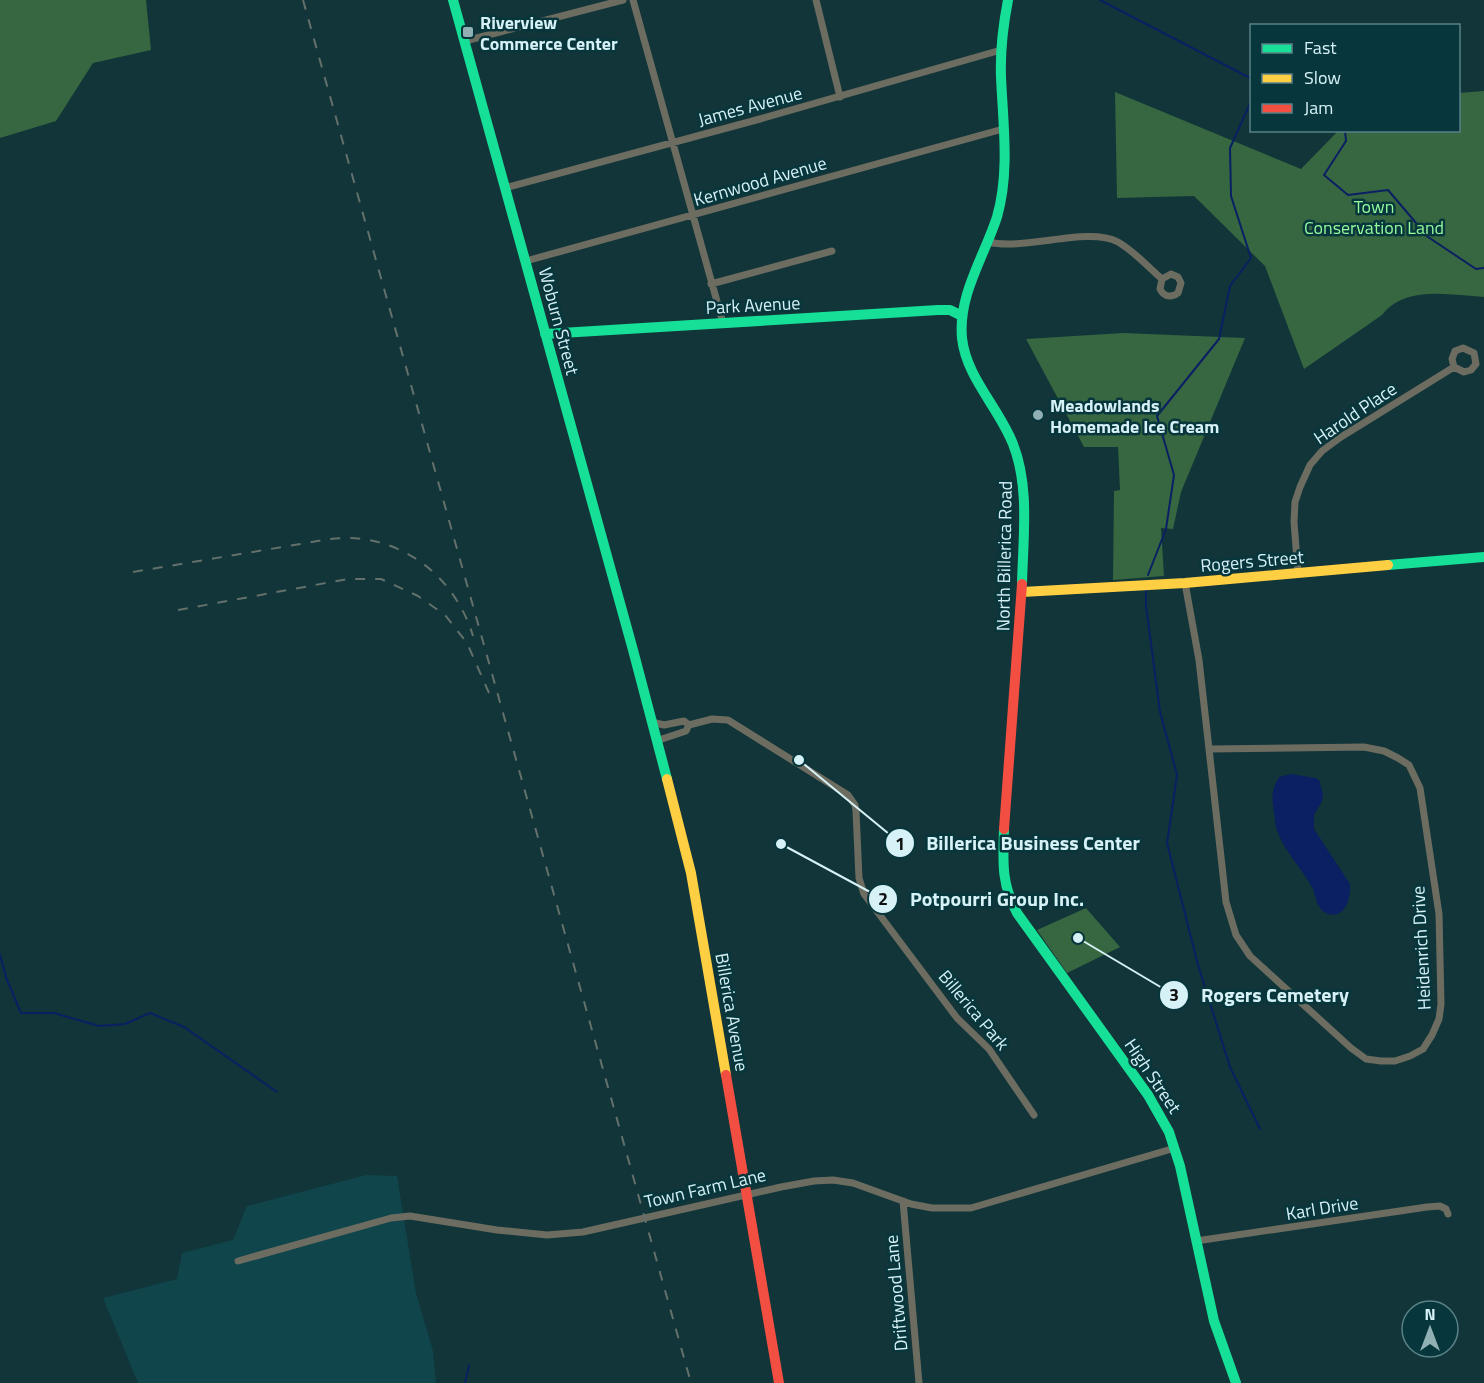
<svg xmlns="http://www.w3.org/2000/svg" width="1484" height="1383" font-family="'Titillium Web',sans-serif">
  <rect width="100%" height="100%" fill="#113538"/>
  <path fill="#0f454b" d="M366 1175 397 1176 416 1293 433 1351 436 1383H138L103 1298 177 1279 182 1253 233 1240 247 1206Z"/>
  <path fill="#366740" d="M0 0H146L151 50 93 63 56 121 0 138Z
    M1484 91V297C1450 295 1405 285 1382 315L1304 369 1265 266 1194 196 1117 198 1115 92 1301 169 1338 131 1458 130 1459 93Z
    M1123 333 1245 338 1181 492 1173 529 1161 528 1164 576 1113 580 1114 491 1120 490 1118 447H1084L1026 339Z
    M1086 908 1120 947 1067 973 1037 930Z"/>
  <path fill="#0b1f63" d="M1291 774 1315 778 1319 780 1323 794 1322 801 1314 815V829L1350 884C1351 898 1345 921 1326 913 1317 909 1316 897 1313 889 1303 869 1284 852 1277 830 1275 825 1275 818 1274 812 1272 795 1271 792 1279 777Z"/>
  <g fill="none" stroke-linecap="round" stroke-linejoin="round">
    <path stroke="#0b1f63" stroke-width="2" d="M1100 0 1252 79
      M1345 130 1346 141 1324 175 1348 195 1388 190 1428 237 1476 269 1484 268
      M1148 575 1166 529 1174 475 1157 416 1219 339 1230 286 1251 258 1231 196 1230 148 1252 99
      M1146 590V606L1160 712 1177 775 1167 843 1198 965 1230 1067 1260 1129
      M0 955 7 980 21 1013H54L99 1026 125 1024 150 1013 184 1027 277 1092
      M465 1383 469 1365"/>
    <path stroke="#6c6c61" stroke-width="7" d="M633 0 723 323
      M816 0 840 97
      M465 41 623 0
      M505 188 760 119 1001 50
      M988 242C1026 251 1087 226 1118 242 1134 251 1148 267 1162 279L1160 289C1164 297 1171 298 1178 293L1181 283 1178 277 1171 274 1162 279
      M526 261 1003 129
      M711 284 832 251
      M1298 573 1294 522 1295 502 1300 487 1310 465 1322 451 1341 437 1454 367 1464 372 1471 370 1476 364 1474 353 1463 348 1455 351 1452 359 1454 367
      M1185 583 1199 660 1209 749 1364 747 1384 751 1398 758 1409 765 1420 788 1439 914 1441 1004 1439 1019 1432 1035 1423 1049 1410 1056 1395 1061H1381L1366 1059 1351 1048 1250 956 1236 935 1226 902 1209 749
      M652 722 664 725 684 721 689 725
      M656 741 686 731 689 725 712 719 728 720 848 795 855 805 856 811 859 878 864 894 957 1018 989 1049 1034 1115
      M903 1201 919 1383
      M1196 1241 1427 1207 1440 1206 1446 1209 1448 1214
      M238 1261 391 1218 410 1216 497 1230 547 1235 583 1232 781 1187 814 1181 833 1180 853 1183 911 1204 932 1208H971L1175 1148"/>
    <path stroke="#16e098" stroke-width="10" d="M453 0 633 650 667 779
      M1008 0C1003 26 1000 51 1001 77 1003 123 1010 172 997 217 984 257 958 295 962 338 966 377 999 408 1013 444 1030 487 1023 538 1022 584
      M545 334 938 310H950L962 316
      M1388 565 1484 557
      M1004 829C1003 862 1001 883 1017 913L1148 1095 1169 1132 1180 1166 1214 1321 1236 1383"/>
    <path stroke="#ffcf43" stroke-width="10" d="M1022 592 1185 583 1388 565
      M667 779 691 873 726 1075"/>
    <path stroke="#f24e42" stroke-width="10" d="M1004 829 1022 584
      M726 1075 779 1383"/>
    <path stroke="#63706b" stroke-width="2" stroke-dasharray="10 10" stroke-linecap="butt" d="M303 0 691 1383
      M133 572 330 539C396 531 454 573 473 636
      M178 610 348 579H381L418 596 445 615 467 643 489 693"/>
  </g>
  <g fill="#91b0b4" stroke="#07363c" stroke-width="2">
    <rect x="462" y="26" width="12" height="12" rx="3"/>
    <circle cx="1038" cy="415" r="6"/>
  </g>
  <g text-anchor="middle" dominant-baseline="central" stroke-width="5" stroke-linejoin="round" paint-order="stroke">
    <g font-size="18" font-weight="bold" fill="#d6f2f6" stroke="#07363c" text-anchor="start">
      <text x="480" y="22">Riverview<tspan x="480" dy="21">Commerce Center</tspan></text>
      <text x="1050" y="405">Meadowlands<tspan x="1050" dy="21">Homemade Ice Cream</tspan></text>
    </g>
    <g font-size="18" fill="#d6f2f6" stroke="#07363c">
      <text transform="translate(750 106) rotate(-15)">James Avenue</text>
      <text transform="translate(760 181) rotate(-16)">Kernwood Avenue</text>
      <text transform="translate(753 305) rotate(-3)">Park Avenue</text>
      <text transform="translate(559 321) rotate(75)">Woburn Street</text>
      <text transform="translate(1355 413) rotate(-34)">Harold Place</text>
      <text transform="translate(1004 556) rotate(-89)">North Billerica Road</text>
      <text transform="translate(1252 561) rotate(-5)">Rogers Street</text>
      <text transform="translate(1421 948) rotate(-93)">Heidenrich Drive</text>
      <text transform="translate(974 1010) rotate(50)">Billerica Park</text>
      <text transform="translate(732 1012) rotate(80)">Billerica Avenue</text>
      <text transform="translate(1153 1076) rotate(56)">High Street</text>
      <text transform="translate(705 1188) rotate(-13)">Town Farm Lane</text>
      <text transform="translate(1322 1208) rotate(-9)">Karl Drive</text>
      <text transform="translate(896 1293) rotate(-95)">Driftwood Lane</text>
    </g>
    <g font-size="18" fill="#92fa9b" stroke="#07363c">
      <text x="1374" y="206">Town<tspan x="1374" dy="21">Conservation Land</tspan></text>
    </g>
  </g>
  <path fill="none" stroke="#d6f2f6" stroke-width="2" d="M799 760L900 843M781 844L883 899M1078 938L1174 995"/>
  <g fill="#d6f2f6" stroke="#07363c" stroke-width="2">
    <circle cx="799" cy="760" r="6"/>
    <circle cx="781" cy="844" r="6"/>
    <circle cx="1078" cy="938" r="6"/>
    <circle cx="900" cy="843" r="15"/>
    <circle cx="883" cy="899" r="15"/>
    <circle cx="1174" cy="995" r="15"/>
  </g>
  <g font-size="18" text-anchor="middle" font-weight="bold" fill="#111">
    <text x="900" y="850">1</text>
    <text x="883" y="905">2</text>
    <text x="1174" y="1001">3</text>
  </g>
  <g font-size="20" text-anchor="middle" font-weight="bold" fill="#d6f2f6" stroke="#07363c" stroke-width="5" stroke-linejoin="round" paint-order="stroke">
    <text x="1033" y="850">Billerica Business Center</text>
    <text x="997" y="906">Potpourri Group Inc.</text>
    <text x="1275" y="1002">Rogers Cemetery</text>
  </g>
  <rect x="1250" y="24" width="210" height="108" fill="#07363c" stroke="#5a8186" stroke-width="1.5"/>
  <rect x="1262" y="44" width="30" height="9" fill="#16e098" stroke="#5a8186" stroke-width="1.5"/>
  <text x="1304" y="54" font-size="18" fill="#d6f2f6">Fast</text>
  <rect x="1262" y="74" width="30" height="9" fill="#ffcf43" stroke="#5a8186" stroke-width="1.5"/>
  <text x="1304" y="84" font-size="18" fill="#d6f2f6">Slow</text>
  <rect x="1262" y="104" width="30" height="9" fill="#f24e42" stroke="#5a8186" stroke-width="1.5"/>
  <text x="1304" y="114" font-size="18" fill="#d6f2f6">Jam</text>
  <g transform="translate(1430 1329)"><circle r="28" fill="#07363c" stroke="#5a8186" stroke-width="1.5"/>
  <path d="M0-4.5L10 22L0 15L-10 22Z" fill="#91b0b4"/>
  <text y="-9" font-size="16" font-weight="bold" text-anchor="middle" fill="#d6f2f6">N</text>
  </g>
</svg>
